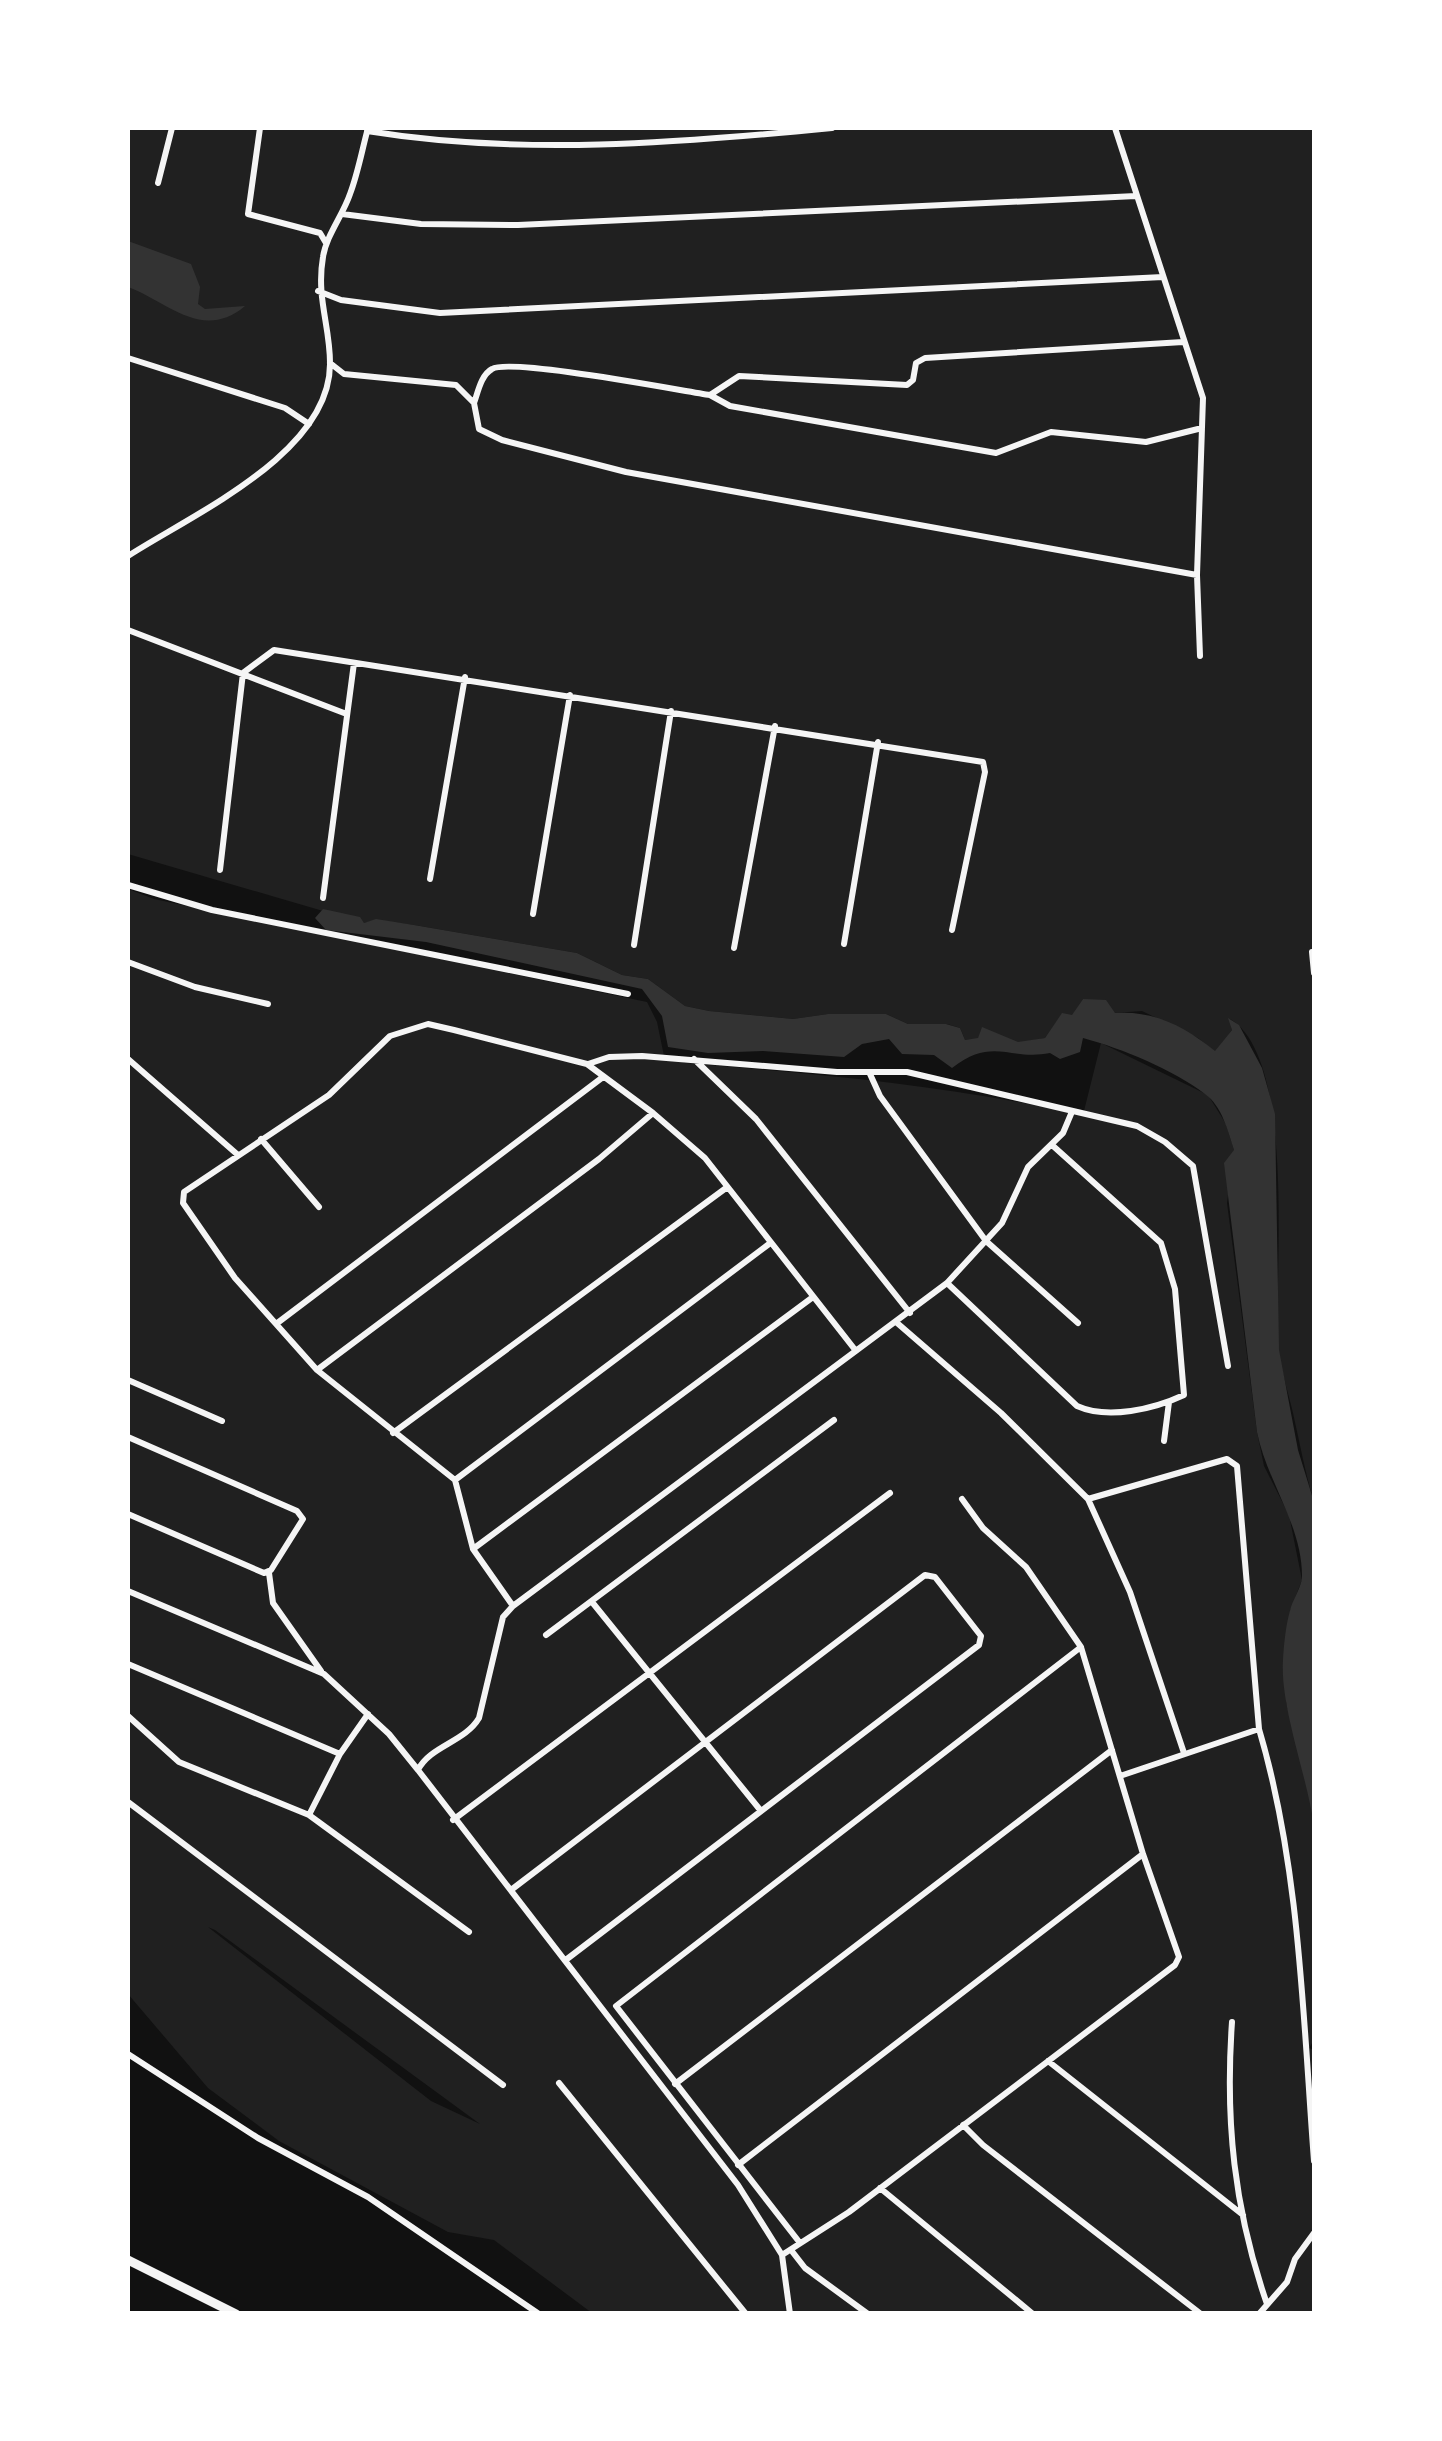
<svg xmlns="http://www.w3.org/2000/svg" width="1442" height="2441" font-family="'Sofia Sans Condensed',sans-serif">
  <rect width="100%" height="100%" fill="#111"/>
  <path fill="#202020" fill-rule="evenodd" d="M128 128H1314V1502C1305 1472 1300 1444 1293 1413 1288 1391 1280 1368 1278 1345 1274 1274 1297 1059 1230 1019L1232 1030 1215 1052 1198 1038 1142 1011 1115 1013 1083 999 1072 1016 1062 1014 1045 1038 1018 1043 982 1028 978 1039 965 1040 960 1028 947 1024H908L886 1014H828L793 1019 709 1011 685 1006 648 979 622 975 577 953 414 925 376 920 364 923 128 854Z
    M128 889 154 899 647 1002 657 1022 664 1056 685 1063C819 1074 952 1086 1083 1115L1101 1043 1208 1095 1226 1124 1234 1150 1227 1203 1257 1432 1264 1466 1289 1515 1302 1580 1290 1611 1286 1702 1309 1785 1314 1826V2040L1309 2048 1314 2050V2313H592L494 2240 448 2232 279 2141 208 2088 128 1994ZM208 1927 215 1930 480 2124 431 2101Z"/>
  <path fill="#333" d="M128 241 191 264 200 287 198 304 205 309 245 306C202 342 167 301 128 287Z
    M323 909 360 917 364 923 376 919 414 925 577 953 622 975 648 979 685 1006 709 1011 793 1019 828 1014H886L908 1024H946L960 1028 965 1040 978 1038 982 1027 1018 1042 1045 1038 1062 1013 1072 1015 1083 999 1106 1000 1115 1013C1154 1010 1185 1027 1215 1051L1232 1030 1228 1018 1239 1025 1262 1068 1275 1114 1279 1350 1298 1450 1314 1502V1826C1307 1775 1280 1707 1283 1660 1284 1643 1286 1623 1291 1607 1294 1598 1301 1587 1302 1578 1303 1526 1267 1482 1257 1432L1224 1163 1234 1150C1228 1131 1222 1106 1205 1094 1172 1069 1123 1049 1083 1038L1080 1052 1060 1059 1050 1053C1009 1061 993 1036 952 1068L934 1055 902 1054 889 1039 862 1044 844 1057 763 1051 708 1053 668 1047 662 1016 642 989 426 942 326 930 315 918Z"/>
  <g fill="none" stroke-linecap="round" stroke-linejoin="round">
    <path stroke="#f5f5f5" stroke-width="6" d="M260 128 248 214 320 233 326 243
      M1115 128 1203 398 1197 575 1200 656
      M367 131C521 156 678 143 832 128
      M158 183 172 128
      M342 214 421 224 518 225 1136 196
      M318 291 341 300 440 313 1163 277
      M128 358 285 408 309 424
      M330 363 344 374 456 385 474 403 479 429 502 440 626 472 1197 575
      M710 395 730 406 996 453 1051 432 1146 442 1202 428
      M474 403C478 392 481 375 492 369 511 358 677 390 710 395L739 376 907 385 913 380 916 363 925 358 1183 342
      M128 556C193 514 331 453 330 363 330 325 316 298 323 257 326 236 343 215 350 194 358 173 362 150 368 128
      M128 630 344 713
      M220 870 243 673 274 650 983 762 985 772 952 930
      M430 879 465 677
      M128 885 212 910 628 994
      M323 898 354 663
      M533 914 570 695
      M844 944 878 742
      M634 945 671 711
      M734 948 775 726
      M1312 952 1314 973
      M128 962 195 987 268 1004
      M128 1059 238 1155
      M694 1059 756 1119 910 1313
      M588 1064 609 1057 642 1056 837 1072H907L1137 1126 1165 1142 1193 1166 1228 1366
      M870 1074 880 1096 986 1241 1078 1323
      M261 1139 319 1207
      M947 1283 1077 1406C1108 1420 1154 1409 1184 1395L1175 1289 1161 1243 1052 1145
      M896 1322 1001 1413 1088 1499 1130 1592 1184 1753
      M276 1324 603 1077
      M317 1370 599 1159 653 1113
      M128 1380 222 1421
      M393 1433 726 1188
      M128 1437 297 1511 303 1519 271 1570 264 1573 128 1514
      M1164 1441 1169 1402
      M455 1480 769 1244
      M1088 1499 1227 1459 1237 1466 1259 1729
      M473 1549 813 1297
      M269 1573 273 1603 321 1671
      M128 1591 324 1674 389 1734 418 1770
      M592 1602 761 1811
      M513 1606 473 1549 455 1480 317 1370 235 1278 183 1203 184 1192 329 1095 390 1036 428 1024 454 1030 587 1064 653 1113 705 1158 856 1351
      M546 1635 834 1420
      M128 1664 340 1754
      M128 1716 179 1762 309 1815 469 1932
      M1120 1776 1259 1729C1300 1867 1303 2017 1314 2161
      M128 1802 503 2085
      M309 1815 340 1754 368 1714
      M453 1820 890 1493
      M511 1890 925 1575 935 1577 981 1636 979 1645 567 1959
      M1232 2022C1225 2121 1234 2209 1267 2304
      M128 2054 258 2138 368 2197 539 2314
      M1048 2061 1243 2215
      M559 2083 746 2314
      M675 2084 1112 1750
      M963 2125 983 2145 1201 2314
      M738 2165 1143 1854
      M880 2188 1033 2314
      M800 2243 616 2006 1081 1647
      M791 2250 805 2268 868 2314
      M782 2255 849 2212 1175 1965 1179 1957 1143 1854 1081 1647 1026 1567 983 1528 962 1499
      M790 2314 782 2255 738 2185 418 1770C430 1746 465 1742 479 1718L503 1617 513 1606 947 1283 1002 1223 1028 1167 1063 1133 1071 1114
      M1259 2314 1287 2282 1295 2259 1314 2233"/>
    <path stroke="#f5f5f5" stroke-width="9" d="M128 2260 236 2314"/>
  </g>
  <rect width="1442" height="2441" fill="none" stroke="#ffffff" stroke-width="260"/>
</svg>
